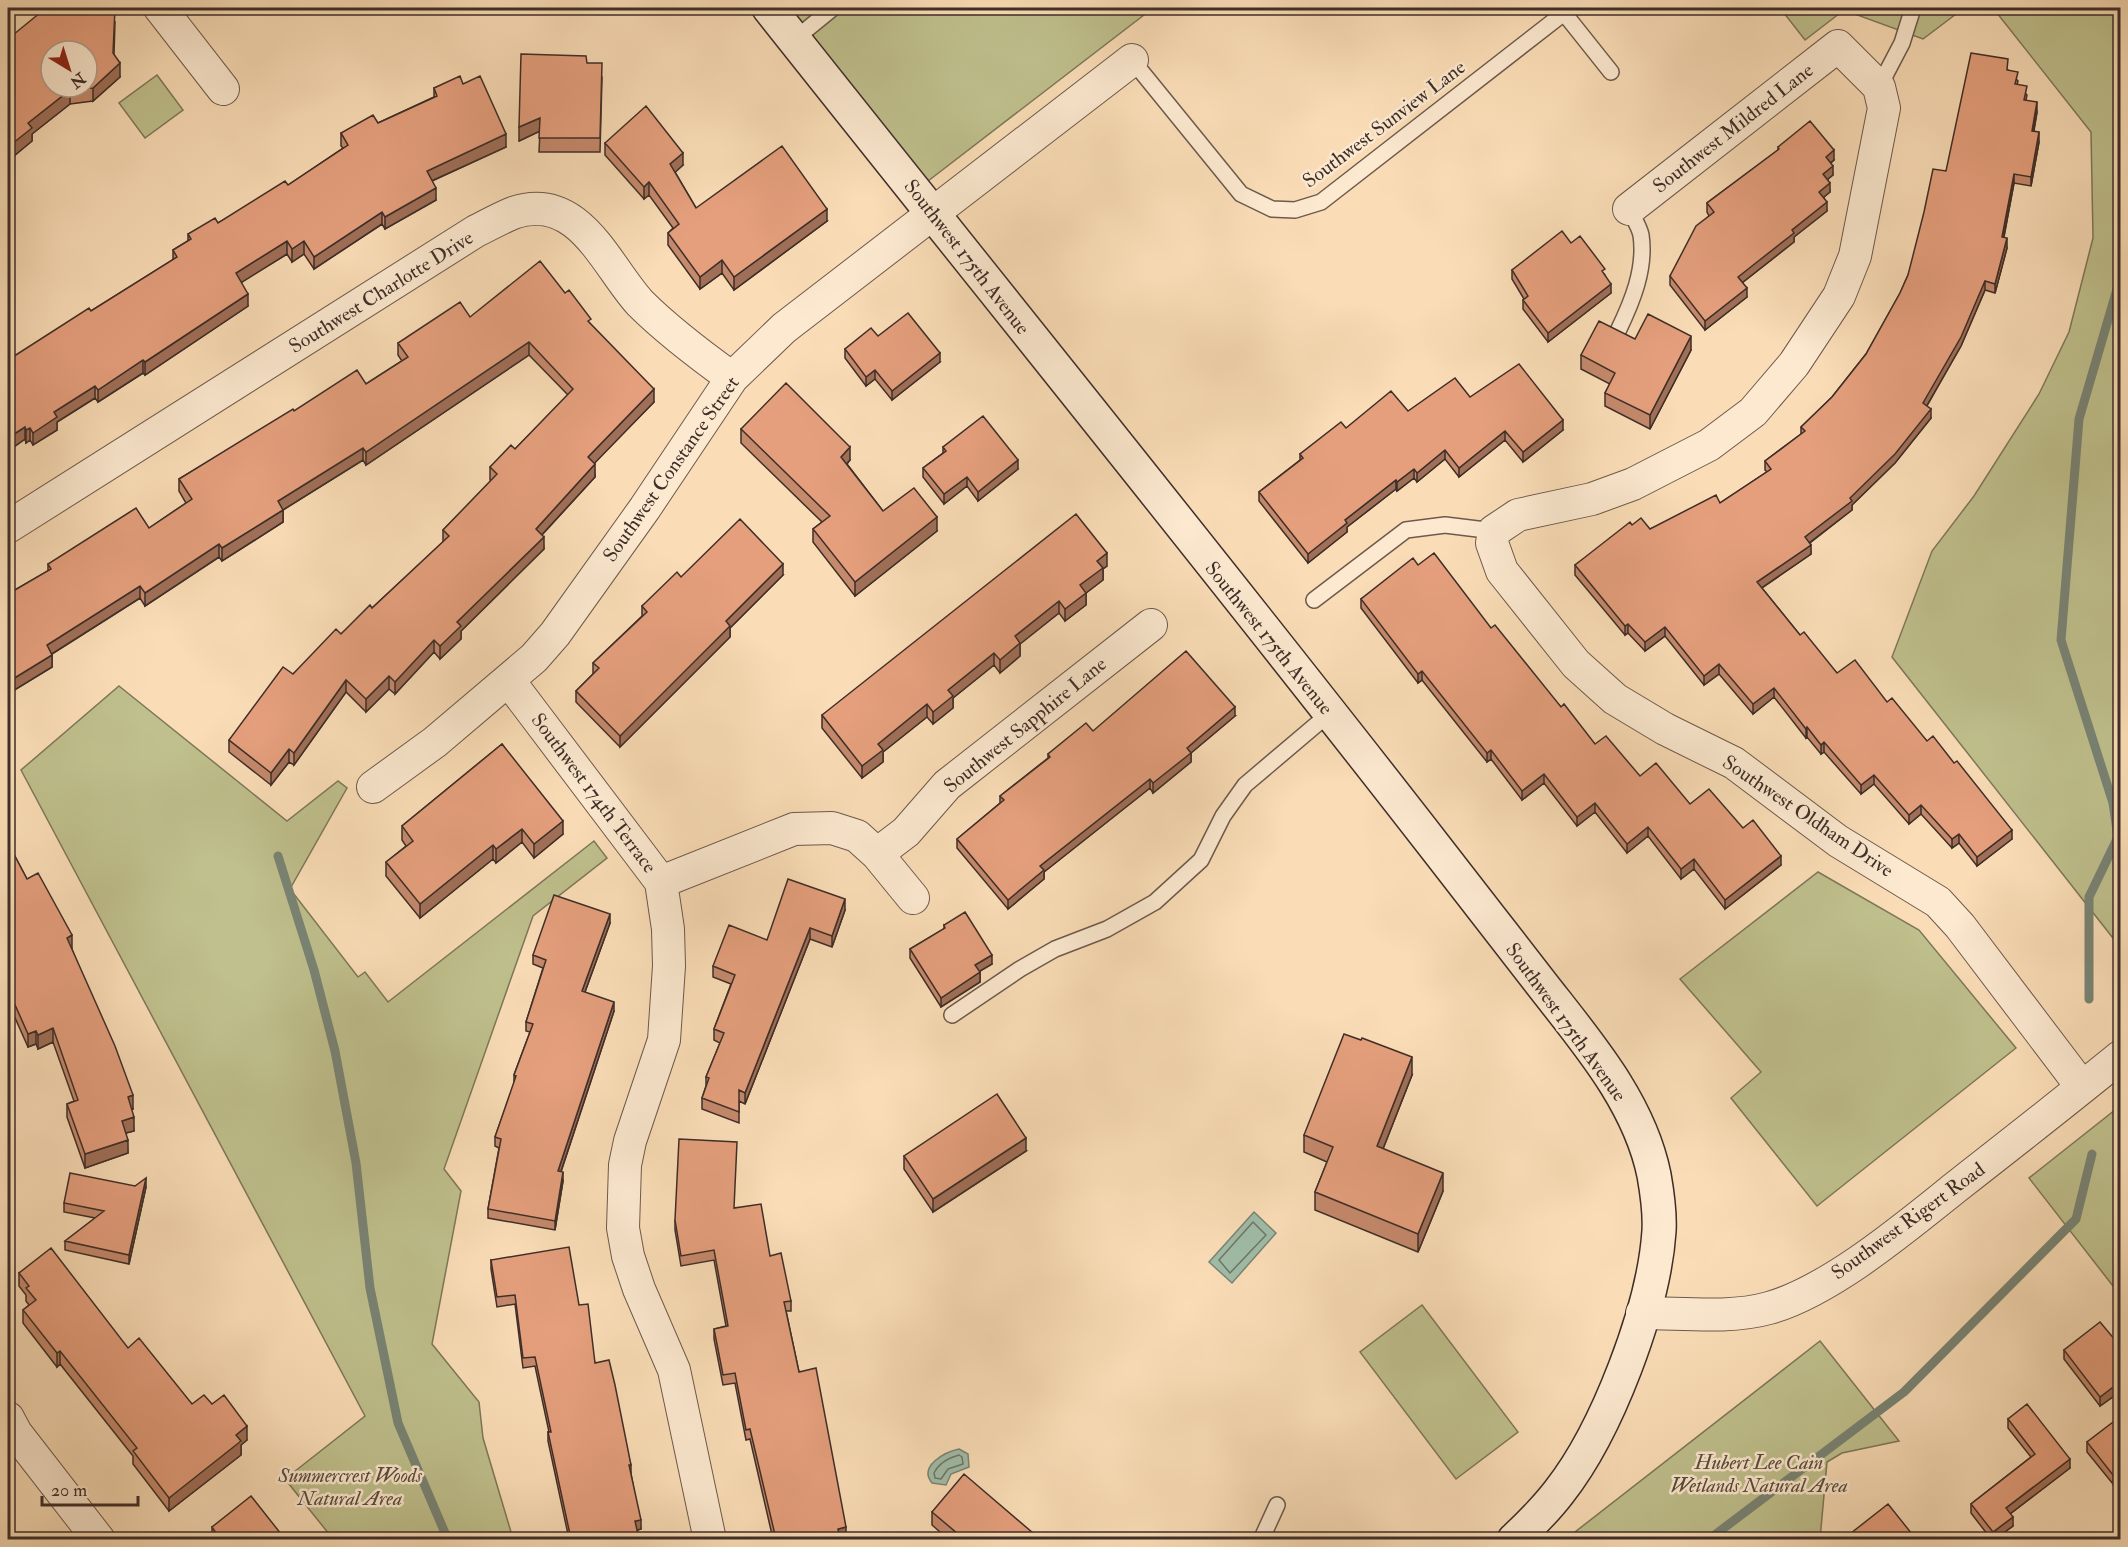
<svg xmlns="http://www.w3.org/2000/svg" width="2128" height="1547" font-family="'IM FELL Double Pica',serif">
  <rect width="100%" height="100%" fill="#faddb7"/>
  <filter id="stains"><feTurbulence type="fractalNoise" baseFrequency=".00333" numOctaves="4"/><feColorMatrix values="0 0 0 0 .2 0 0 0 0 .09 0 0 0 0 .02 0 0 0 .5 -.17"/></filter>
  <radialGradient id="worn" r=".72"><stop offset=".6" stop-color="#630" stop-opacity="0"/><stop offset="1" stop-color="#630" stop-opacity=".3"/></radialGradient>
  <path fill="#bfc08d" stroke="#7e775a" stroke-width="1.5" d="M789 8H1153L928 181Z
    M1780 8H1964L1923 39 1844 10 1805 40Z
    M1993 8H2120V947L1892 657 1932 551 1974 496 2039 394 2069 332 2093 238 2091 132Z
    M157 75 183 110 145 138 119 103Z
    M119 686 287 821 338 781 347 788 290 889 358 977 365 972 388 1002 594 841 607 858 533 916 444 1169 461 1191 432 1344 479 1402 483 1438 511 1532 517 1539H333L285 1479 365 1416 21 770Z
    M1818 872 1919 930 2016 1048 1817 1206 1731 1098 1761 1072 1680 979Z
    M2120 1106V1216L2114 1228 2120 1237V1295L2029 1178Z
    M1422 1305 1518 1432 1456 1479 1360 1352Z
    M1820 1341 1899 1441 1842 1453 1827 1462 1820 1539H1566Z"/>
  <path fill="#a0bda8" stroke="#798475" stroke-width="1.5" d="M1254 1212 1276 1233 1232 1283 1209 1262Z
    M959 1449 968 1454 969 1467 951 1474 946 1485 932 1483C918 1466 945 1452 959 1449Z"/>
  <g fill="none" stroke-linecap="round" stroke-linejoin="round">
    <path stroke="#6f7668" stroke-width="1.5" d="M1253 1222 1266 1235 1230 1273 1219 1260Z
      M959 1455 962 1457 963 1464 948 1469 941 1479 935 1478 934 1473C939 1463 948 1458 959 1455Z"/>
    <path stroke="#798475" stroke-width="9" d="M278 856 314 970 335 1051 356 1163 370 1288 398 1423 448 1540
      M2089 999V897L2118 837 2113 803 2061 640 2079 419 2120 279
      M1708 1540 1904 1392 2076 1219 2092 1154"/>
    <defs>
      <path id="service" d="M1560 8 1611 72
        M795 39 833 8
        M1132 60 1241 194 1272 209 1295 210 1321 202 1564 13
        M1879 87 1902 43 1913 8
        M1618 331C1632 302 1646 269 1641 235 1639 226 1633 217 1629 209
        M1314 600 1406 530 1445 525 1494 531
        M952 1015 1020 969 1055 949 1107 929 1155 902 1201 860 1223 816 1245 785 1330 713
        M1261 1540 1277 1505"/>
      <path id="minor" d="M160 8 223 89
        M1629 209 1838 46 1879 87 1884 108 1855 256 1839 296 1794 364 1753 412 1709 445 1633 484 1592 499 1518 515 1494 531 1492 543 1502 571 1576 664 1615 699 1665 729 1734 763 1838 841 1938 902 1960 926 2082 1087
        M8 527 476 231C488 225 501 218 513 213 579 190 606 266 640 303 668 331 700 355 732 378
        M509 681 661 882 668 929 669 966 664 1040 630 1141 625 1165 623 1228 628 1256 639 1289 674 1370 710 1540
        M373 787 435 742 534 658 555 634 645 508 732 378 784 328 1132 60
        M877 854 906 832 947 785 1151 625
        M661 882 794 829 832 828 857 836 877 854 913 898
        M1642 1313C1682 1313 1730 1319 1769 1308 1830 1291 1906 1227 1956 1187 2011 1144 2066 1101 2120 1057
        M8 1418 16 1433 99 1540"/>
      <path id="secondary" d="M769 8C991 288 1217 566 1436 848 1471 893 1505 937 1540 982 1585 1040 1639 1101 1654 1175 1657 1192 1660 1214 1659 1231 1654 1308 1607 1431 1559 1492 1546 1509 1530 1525 1514 1540"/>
    </defs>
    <use href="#service" stroke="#6d5a4c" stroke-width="18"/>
    <use href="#minor" stroke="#6d5a4c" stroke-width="34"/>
    <use href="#secondary" stroke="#3e2e28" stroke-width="36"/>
    <use href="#service" stroke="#fce9d0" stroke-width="15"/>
    <use href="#minor" stroke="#fce9d0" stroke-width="32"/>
    <use href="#secondary" stroke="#fce9d0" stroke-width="33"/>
  </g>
  <path fill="#c5896c" stroke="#3e2e28" stroke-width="1.5" d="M115 22 114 54 120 77 93 101 70 104 32 134V141L8 161V39Z
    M587 63 602 77 600 152H539L540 131 519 141Z
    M2008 70 2018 81 2017 85 2027 95 2026 100 2037 112 2034 131 2039 142 2031 186 2014 183 2004 237 2007 248 1995 293 1985 290 1961 346 1927 406 1931 418 1895 463 1852 505V510L1810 543 1811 554 1762 588 1800 635 1837 673 1887 702 1927 741 2012 839 1977 866 1959 843 1952 848 1921 814 1909 824 1874 784 1861 794 1824 752 1821 754 1807 737 1806 738 1774 697 1753 714 1719 674 1704 685 1665 636 1645 651 1628 633 1625 635 1575 575V565L1632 525 1650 529 1720 503 1767 472 1765 470V461L1801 434V427L1832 397 1866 354 1900 293 1908 275 1946 171Z
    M463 84 506 147 432 181 436 200 385 229 382 224 314 269 304 254 292 262 287 254 241 282 248 306 145 375 143 373 98 402 95 398 57 422V430L33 445 30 440 26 443 25 439 8 451V360L91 311 173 260V250L188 241V234L218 223 288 185 343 148 341 146V133L378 123 434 97V88Z
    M605 143 683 165 675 172 696 208 827 221 734 290 722 273 700 289 668 245V233L673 228 649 195 644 199 605 155Z
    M1778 147 1834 160 1831 163 1833 175 1828 179 1830 192 1824 197 1827 211 1794 237V242L1742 283 1747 297 1705 330 1670 285V276L1709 216 1707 212V203L1778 150Z
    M1571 243 1605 275 1611 293 1548 342 1523 309V300L1524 299 1512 279V270Z
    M565 293 654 402 594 463 595 477 542 535 544 549 461 631V639L440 659 434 652 395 694 389 689 366 712 346 692 294 765 289 762 271 785 229 752V740L293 674 372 608 443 542V530L491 481 490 480V467L515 449 568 395 529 355 366 465 363 460 283 510V522L222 561 219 557 145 606 140 598 52 654V667L8 694V594L48 571V564L149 528 186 503 179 491V479L294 411 366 384 402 361 398 355V343L470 317Z
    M1635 339 1691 350 1650 429 1605 406V393L1610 384 1581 369V355Z
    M845 349 940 362 892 400 875 379 866 386 845 358Z
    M1470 397 1563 430 1523 462 1505 440 1459 477 1445 459 1417 482 1414 478 1397 491 1396 489 1347 527V532L1308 563 1259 501V492L1300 460V454L1346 428 1408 411Z
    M741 429 850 460 847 464 883 511 937 531 855 596 813 542V529L822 522 741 443Z
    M943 447 1018 469 978 501 967 486 944 504 923 477V468L943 453Z
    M1418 565 1491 628 1561 707 1595 744 1640 776 1690 804 1743 828 1781 865 1725 909 1694 869 1681 879 1648 836 1627 853 1595 812 1577 826 1544 783 1522 800 1491 759 1487 762 1422 680 1418 683 1361 608V599Z
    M1107 566 1103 569V580L1086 593V605L1065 621 1059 613 1020 644V656L1000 673 994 665 953 698V708L933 724 927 717 883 752V762L862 778 822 728V715Z
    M783 575 730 628V637L620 747 576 702V691L593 674V663L642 616V606L681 577Z
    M1235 716 1191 753V762L1153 793 1150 788 1044 872V879L1008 909 957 848V839L1000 803V796L1048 758V754L1093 731Z
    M502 744 563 834 534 858 522 842 496 863 493 859 420 918 386 876V862L406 846 402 840V826Z
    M8 843 27 879 72 949 133 1109H131L134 1131 126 1133 128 1153 85 1168 67 1117V1104L74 1101 53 1042 38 1049 36 1044 28 1047 8 1002Z
    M845 910 832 947 810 939 745 1104 739 1101V1123L702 1109V1098L706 1086V1077L720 1043 714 1040V1029L731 984 713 977V966L767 940Z
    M610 923 585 992 614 1011 561 1172 563 1181 555 1230 488 1218V1209L499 1148 495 1146V1137L514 1084V1075L530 1032 526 1031V1022L543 968 533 964V955Z
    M944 925 992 964 980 971V982L941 1007 910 958V949L944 929Z
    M1412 1075 1383 1149 1443 1191 1418 1252 1315 1210V1192L1327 1162 1304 1152V1135Z
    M1026 1151 933 1212 904 1169V1156Z
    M135 1186 146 1187 129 1264 65 1250V1241L95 1218 64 1212V1203Z
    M735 1208 770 1256 791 1301V1311H786L799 1372 846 1537 840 1539H773L750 1439 746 1440 735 1383 723 1385 714 1339V1329L726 1326 714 1260 681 1266 675 1230V1220Z
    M491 1260 579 1305 595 1363 631 1465V1474L641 1529 637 1530 639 1539H569L548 1441V1432H549L535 1366 523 1368 515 1304 497 1307 491 1269Z
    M19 1273 128 1348 192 1404H212L247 1440 241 1445V1455L169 1511 133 1464V1456L60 1364 57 1367 23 1323V1310L29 1305 26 1301V1295L19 1286Z
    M2121 1347V1391L2100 1406 2064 1359V1350Z
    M2008 1419 2070 1468 2010 1514 2013 1526 1995 1539H1991L1971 1513V1504L2031 1457 2008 1428Z
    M2121 1424V1478L2113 1484 2087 1452V1442Z
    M932 1512 1040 1539H948L932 1525Z
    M212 1527 285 1539H212Z"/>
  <path fill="#a06f58" stroke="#3e2e28" stroke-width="1.5" d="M120 63V77L93 101V88Z
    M70 90V104L32 134V141L8 161V147L28 123Z
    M2037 102V112L2032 140V131Z
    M540 118V131L519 141V127Z
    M2039 132V142L2031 186V177Z
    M506 134V147L427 183V171Z
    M1834 150V160L1826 166V157Z
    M683 153V165L670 177V164Z
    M1833 166V175L1823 183V174Z
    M2014 174V183L2002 246V237Z
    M649 182V195L644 199V187Z
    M1830 183V192L1819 201V192Z
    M436 188V200L385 229V217Z
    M1827 202V211L1794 237V242L1738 286V277L1792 230Z
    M827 209V221L734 290V277Z
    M382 212V224L314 269V257Z
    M2007 238V248L1995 293V284Z
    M287 241V254L236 286V273Z
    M304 241V254L292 262V249Z
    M722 260V273L700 289V277Z
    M1985 281V290L1961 346 1923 412V403Z
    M1611 284V293L1548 342V333Z
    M1747 288V297L1705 330V321Z
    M248 294V306L145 375V362Z
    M1691 336V350L1650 429V415Z
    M529 342V355L366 465V452Z
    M940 353V362L892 400V391Z
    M143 360V373L98 402V390Z
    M875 370V379L866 386V377Z
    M95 386V398L57 422V430L33 445V433L54 412Z
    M654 389V402L588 470V457Z
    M1931 409V418L1895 463 1852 505V510L1805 546V537Z
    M1563 420V430L1523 462V452Z
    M25 427V439L8 451V438Z
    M30 428V440L26 443V430Z
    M1505 431V440L1459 477V468Z
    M850 447V460L841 470V457Z
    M363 448V460L278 513V501Z
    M1445 450V459L1417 482V473Z
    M1018 460V469L978 501V492Z
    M595 464V477L536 541V529Z
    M1414 469V478L1397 491V482Z
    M967 477V486L944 504V494Z
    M1396 480V489L1347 527V532L1308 563V554L1345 520Z
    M283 510V522L222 561V548Z
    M937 517V531L855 596V582Z
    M544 537V549L461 631V639L440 659V646L457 622Z
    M219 544V557L145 606V593Z
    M1811 545V554L1757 591V582Z
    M1107 553V566L1103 569V580L1086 593V605L1065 621V609L1080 585 1097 561Z
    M783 564V575L730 628V637L620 747V736L726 621Z
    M140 586V598L47 657V645Z
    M1059 601V613L1020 644V656L1000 673V660L1015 636Z
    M1628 624V633L1625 635V626Z
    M1665 627V636L1645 651V642Z
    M434 640V652L395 694V682Z
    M994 653V665L953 698V708L933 724V712L948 690Z
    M52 655V667L8 694V682Z
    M1719 664V674L1704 685V676Z
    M1422 671V680L1418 683V674Z
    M389 676V689L366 712V699Z
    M346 680V692L294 765V753Z
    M1774 688V697L1753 714V704Z
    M927 704V717L883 752V762L862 778V766L878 744Z
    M1235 707V716L1191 753V762L1153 793V783L1187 748Z
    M1807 727V737L1806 738V729Z
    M1824 742V752L1821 754V745Z
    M289 749V762L271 785V773Z
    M1491 750V759L1487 762V753Z
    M1544 774V783L1522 800V791Z
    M1874 775V784L1861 794V785Z
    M1150 779V788L1044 872V879L1008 909V900L1040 866Z
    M1595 803V812L1577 826V817Z
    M1921 805V814L1909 824V815Z
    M563 821V834L534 858V844Z
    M1648 827V836L1627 853V844Z
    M522 829V842L496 863V849Z
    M2012 830V839L1977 866V857Z
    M1959 834V843L1952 848V839Z
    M493 845V859L420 918V904Z
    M1781 856V865L1725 909V900Z
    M1694 859V869L1681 879V869Z
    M845 899V910L832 947V936Z
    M610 914V923L582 1000V991Z
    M810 928V939L745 1104V1093Z
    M72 935V949L67 952V938Z
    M992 955V964L975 974V965Z
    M980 972V982L941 1007V998Z
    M614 1002V1011L558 1180V1171Z
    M53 1028V1042L38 1049V1035Z
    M36 1031V1044L28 1047V1034Z
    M1412 1057V1075L1377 1164V1146Z
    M133 1095V1109L128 1111V1097Z
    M134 1117V1131L122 1134V1121Z
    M1026 1138V1151L933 1212V1199Z
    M128 1140V1153L85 1168V1154Z
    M563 1172V1181L555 1230V1221Z
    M1443 1173V1191L1418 1252V1234Z
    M146 1178V1187L129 1264V1255Z
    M60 1351V1364L57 1367V1353Z
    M2121 1381V1391L2100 1406V1397Z
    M247 1426V1440L241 1445V1455L169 1511V1498L236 1435Z
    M2070 1459V1468L2006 1517V1508Z
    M2121 1469V1478L2113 1484V1475Z
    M2013 1517V1526L1995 1539H1993V1532Z
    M641 1520V1529L635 1531V1521Z
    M846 1527V1537L838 1539V1529Z"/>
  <path fill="#e59f7d" stroke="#3e2e28" stroke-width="1.5" fill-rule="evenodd" d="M46 8H115L113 53 120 63 93 88 70 90 28 123 32 128 8 147V55L14 50 8 42V39ZM51 51H87V87H51Z
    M1971 53 2008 59 2007 70 2018 72 2015 84 2027 86 2024 100 2037 102 2032 131 2039 132 2031 177 2014 174 2002 237 2007 238 1995 284 1985 281 1961 337 1923 403 1931 409 1895 454 1850 498 1852 501 1805 537 1811 545 1757 582 1800 635 1804 632 1837 673 1855 660 1887 702 1892 698 1927 741 1933 736 1954 763 1957 761 2012 830 1977 857 1959 834 1952 839 1921 805 1909 815 1874 775 1861 785 1824 742 1821 745 1807 727 1806 729 1774 688 1753 704 1719 664 1704 676 1665 627 1645 642 1628 624 1625 626 1575 565 1630 522 1632 525 1641 518 1650 529 1716 495 1720 503 1771 469 1765 461 1805 431 1801 427 1832 397 1866 354 1900 293 1908 275 1924 212 1933 169 1946 171Z
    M521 54 586 56 587 63H602L600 138H539L540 118 519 127Z
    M460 76 463 84 480 76 506 134 427 171 436 188 385 217 382 212 314 257 304 241 292 249 287 241 236 273 248 294 145 362 143 360 98 390 95 386 54 412 57 417 33 433 30 428 26 430 25 427 8 438V360L89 308 91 311 177 257 173 250 191 239 188 234 215 218 218 223 285 181 288 185 348 145 341 133 373 115 378 123 437 96 434 88Z
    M646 106 683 153 670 164 696 208 782 146 827 209 734 277 722 260 700 277 668 233 679 224 649 182 644 187 605 143Z
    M1810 121 1834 150 1826 157 1833 166 1823 174 1830 183 1819 192 1827 202 1792 230 1794 233 1738 277 1747 288 1705 321 1670 276 1696 226 1714 212 1707 203 1779 149 1778 147Z
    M1562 231 1571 243 1580 236 1605 269 1602 271 1611 284 1548 333 1523 300 1528 296 1512 270Z
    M540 261 565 293 569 290 591 319 588 321 654 389 588 457 595 464 536 529 544 537 457 622 461 626 440 646 434 640 395 682 389 676 366 699 346 680 294 753 289 749 271 773 229 740 283 667 293 674 336 629 341 634 370 605 372 608 449 536 443 530 497 474 490 467 511 445 515 449 573 389 529 342 366 452 363 448 278 501 283 510 222 548 219 544 145 593 140 586 47 645 52 655 8 682V594L51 569 48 564 136 508 149 528 192 499 179 479 293 409 294 411 357 370 366 384 408 357 398 343 460 302 470 317Z
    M908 313 940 353 892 391 875 370 866 377 845 349 871 328 878 336Z
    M1648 314 1691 336 1650 415 1605 393 1615 373 1581 355 1599 321 1635 339Z
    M1519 364 1563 420 1523 452 1505 431 1459 468 1445 450 1417 473 1414 469 1397 482 1396 480 1345 520 1347 523 1308 554 1259 492 1303 458 1300 454 1341 422 1346 428 1391 391 1408 411 1455 378 1470 397Z
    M786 383 850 447 841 457 883 511 914 488 937 517 855 582 813 529 830 516 741 429Z
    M983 416 1018 460 978 492 967 477 944 494 923 468 946 451 943 447Z
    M1076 514 1107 553 1097 561 1103 568 1080 585 1086 593 1065 609 1059 601 1015 636 1020 643 1000 660 994 653 948 690 953 696 933 712 927 704 878 744 883 750 862 766 822 715Z
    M740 519 783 564 726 621 730 626 620 736 576 691 599 668 593 663 647 612 642 606 677 572 681 577Z
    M1434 553 1491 628 1495 625 1561 707 1564 704 1595 744 1606 736 1640 776 1656 763 1690 804 1709 789 1743 828 1753 820 1781 856 1725 900 1694 859 1681 869 1648 827 1627 844 1595 803 1577 817 1544 774 1522 791 1491 750 1487 753 1422 671 1418 674 1361 599 1413 558 1418 565Z
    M1186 651 1235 707 1187 748 1191 753 1153 783 1150 779 1040 866 1044 870 1008 900 957 839 1004 800 1000 796 1050 757 1048 754 1086 723 1093 731Z
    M502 744 563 821 534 844 522 829 496 849 493 845 420 904 386 862 413 841 402 826Z
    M8 843 27 879 38 873 72 935 67 938 115 1046 133 1095 128 1097 134 1117 122 1121 128 1140 85 1154 67 1104 78 1100 53 1028 38 1035 36 1031 28 1034 8 989Z
    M788 879 845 899 832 936 810 928 745 1093 739 1090V1112L702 1098 709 1078 706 1077 724 1033 714 1029 735 975 713 966 729 925 767 940Z
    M554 895 610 914 582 991 614 1002 558 1171 563 1172 555 1221 488 1209 501 1139 495 1137 516 1076 514 1075 533 1024 526 1022 546 960 533 955Z
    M965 912 992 955 975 965 980 972 941 998 910 949 945 928 944 925Z
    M1344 1034 1361 1040 1362 1038 1412 1057 1377 1146 1443 1173 1418 1234 1315 1192 1333 1147 1304 1135Z
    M997 1094 1026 1138 933 1199 904 1156Z
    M679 1139 737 1142 734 1208 761 1204 770 1256 781 1253 791 1301 784 1302 799 1372 816 1368 846 1527 838 1529 840 1539H776L750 1429 746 1430 735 1373 723 1375 714 1329 728 1326 714 1250 681 1256 675 1220Z
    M70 1173 135 1186 146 1178 129 1255 65 1241 104 1211 64 1203Z
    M569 1247 579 1305 588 1304 595 1363 609 1360 615 1385 631 1465H629L641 1520 635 1521 639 1539H571L548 1432H551L535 1357 523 1358 515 1295 497 1297 491 1260Z
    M51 1248 128 1348 139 1338 192 1404 204 1395 212 1404 224 1395 247 1426 236 1435 241 1441 169 1498 133 1451 137 1448 60 1351 57 1353 23 1310 36 1300 26 1288 29 1286 19 1273Z
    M2100 1322 2121 1347V1381L2100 1397 2064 1350Z
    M2027 1404 2070 1459 2006 1508 2013 1517 1993 1532 1971 1504 2035 1454 2008 1419Z
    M2117 1419 2121 1424V1469L2113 1475 2087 1442Z
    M964 1474 1040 1539H964L932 1512Z
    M251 1496 285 1539H220L212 1527Z
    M1888 1504 1916 1539H1848L1846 1537Z
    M8 1529 22 1536 20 1539H8Z"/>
  <g text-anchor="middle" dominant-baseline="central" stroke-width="5" stroke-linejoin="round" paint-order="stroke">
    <g font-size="20" fill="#3e2e28" stroke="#fce9d0">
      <text transform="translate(1384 124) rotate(-37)">Southwest Sunview Lane</text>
      <text transform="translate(1733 128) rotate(-38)">Southwest Mildred Lane</text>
      <text transform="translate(967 257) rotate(52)">Southwest 175th Avenue</text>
      <text transform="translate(381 292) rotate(-32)">Southwest Charlotte Drive</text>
      <text transform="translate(671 469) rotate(-55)">Southwest Constance Street</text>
      <text transform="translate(1269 638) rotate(51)">Southwest 175th Avenue</text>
      <text transform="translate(1025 725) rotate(-39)">Southwest Sapphire Lane</text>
      <text transform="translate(594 793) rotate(53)">Southwest 174th Terrace</text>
      <text transform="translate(1808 816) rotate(34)">Southwest Oldham Drive</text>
      <text transform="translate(1566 1022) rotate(54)">Southwest 175th Avenue</text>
      <text transform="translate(1908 1221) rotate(-36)">Southwest Rigert Road</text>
    </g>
    <g font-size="20" font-style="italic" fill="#584b3c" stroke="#fce9d0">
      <text x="1759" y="1462">Hubert Lee Cain<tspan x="1759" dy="23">Wetlands Natural Area</tspan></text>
      <text x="350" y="1475">Summercrest Woods<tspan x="350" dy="23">Natural Area</tspan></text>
    </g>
  </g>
  <rect width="2128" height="1547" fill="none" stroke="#faddb7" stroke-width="30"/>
  <rect x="9" y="9" width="2110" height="1529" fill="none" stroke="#3e2e28" stroke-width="3"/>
  <rect x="15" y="15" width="2098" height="1517" fill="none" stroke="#3e2e28" stroke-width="1.5"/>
  <g transform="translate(69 69) rotate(142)"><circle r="28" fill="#fce9d0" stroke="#b09e8d" stroke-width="1.5"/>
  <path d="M0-4.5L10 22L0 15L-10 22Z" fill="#8f2418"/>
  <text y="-9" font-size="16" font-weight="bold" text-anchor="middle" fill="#3e2e28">N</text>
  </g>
  <path d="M42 1496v9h96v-9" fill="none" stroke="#3e2e28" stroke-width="3"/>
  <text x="51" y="1496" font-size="18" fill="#3e2e28" stroke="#fce9d0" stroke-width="4.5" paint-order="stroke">20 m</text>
  <rect width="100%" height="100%" filter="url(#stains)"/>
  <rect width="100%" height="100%" fill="url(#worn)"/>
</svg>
